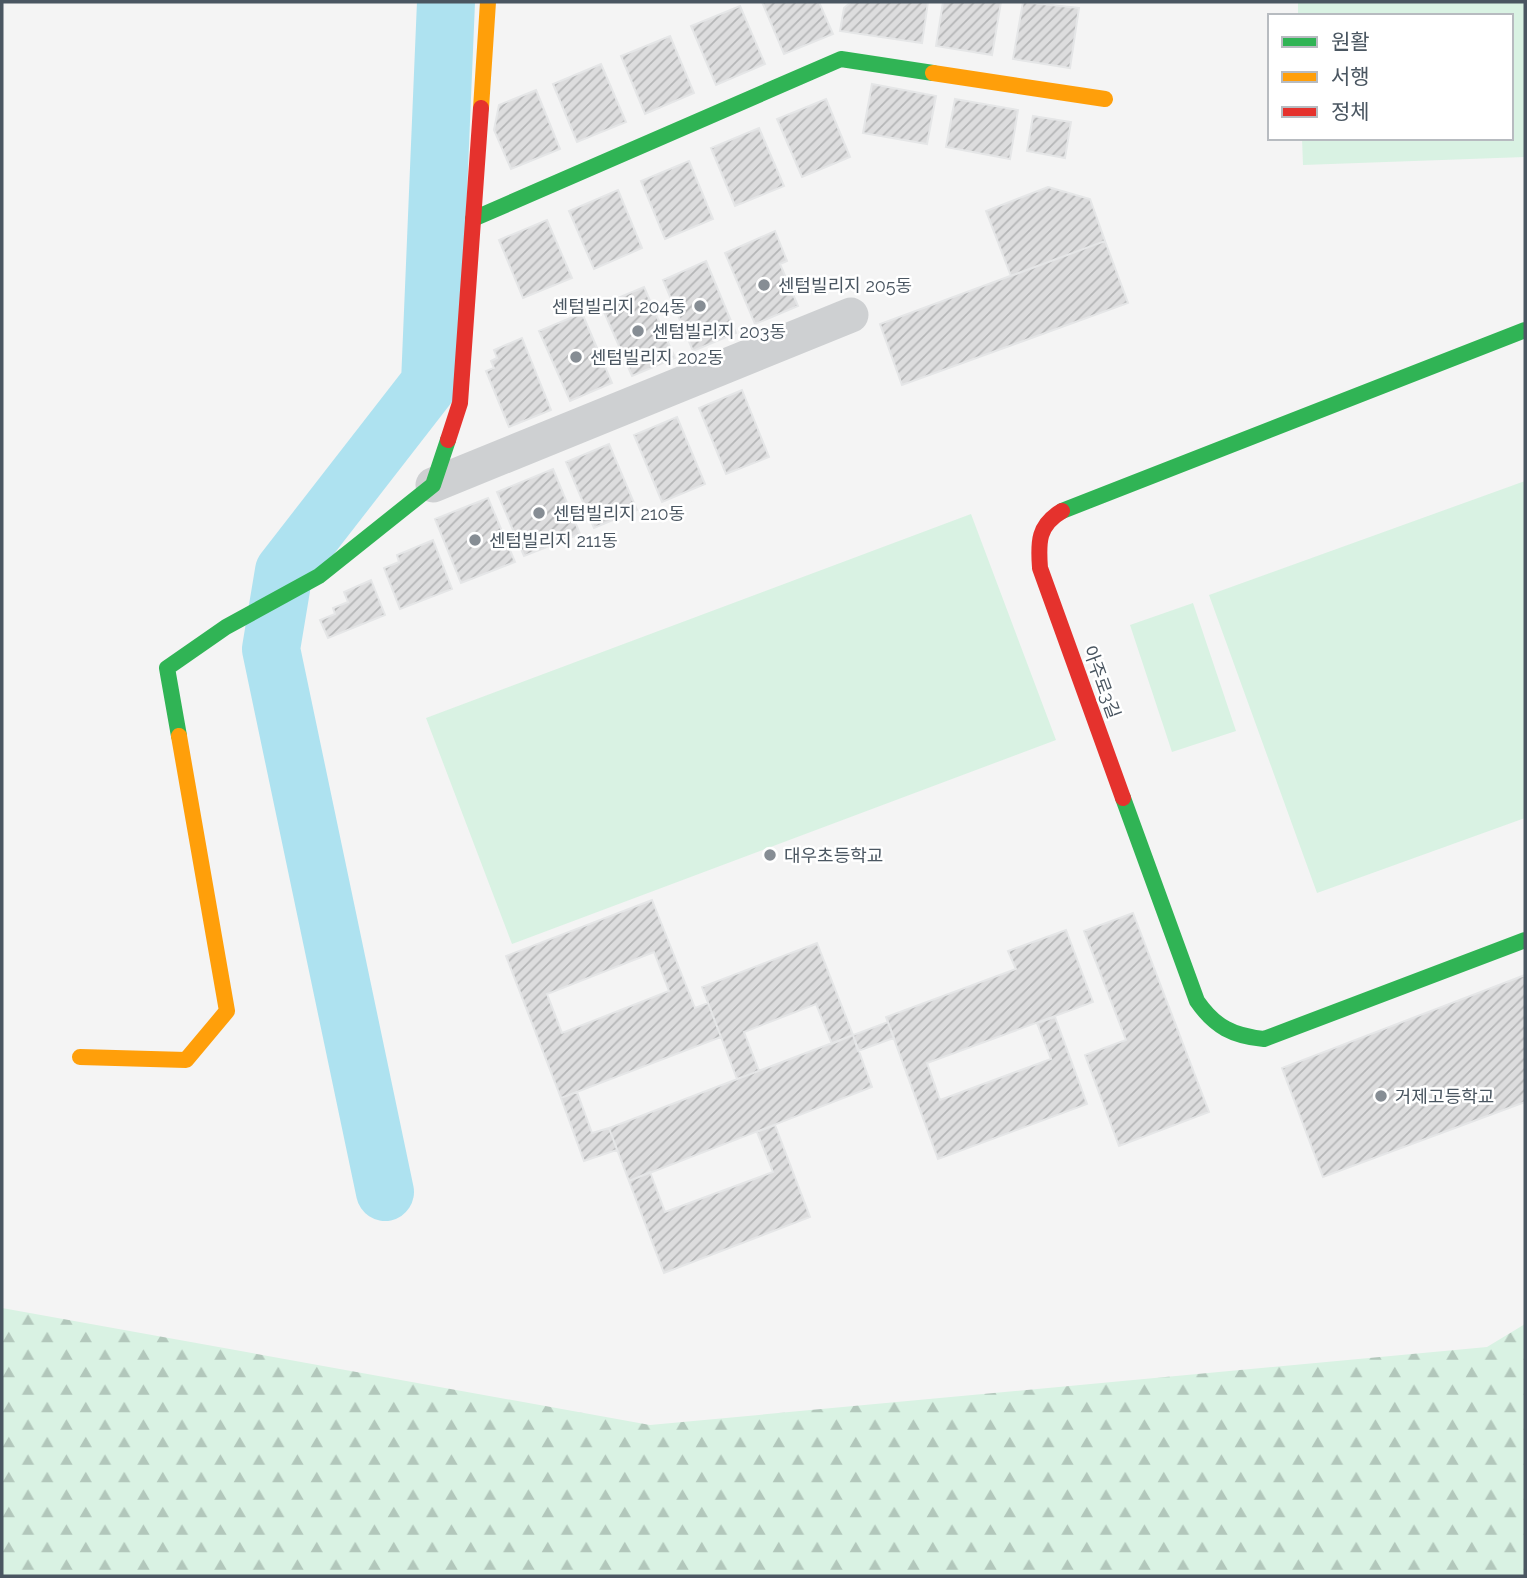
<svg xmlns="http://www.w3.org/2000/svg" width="1527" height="1578" font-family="Raleway,'Noto Sans KR',sans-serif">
  <defs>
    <pattern id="forest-firs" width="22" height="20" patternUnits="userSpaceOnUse" patternTransform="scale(1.75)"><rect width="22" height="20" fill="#d9f2e3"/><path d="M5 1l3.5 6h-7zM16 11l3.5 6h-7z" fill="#b2c7bb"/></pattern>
    <pattern id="building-hatch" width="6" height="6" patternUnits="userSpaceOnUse" patternTransform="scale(1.75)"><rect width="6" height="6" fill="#ddddde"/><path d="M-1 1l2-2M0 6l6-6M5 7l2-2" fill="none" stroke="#b5b6b7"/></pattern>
  </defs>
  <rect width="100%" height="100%" fill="#f4f4f4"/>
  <path fill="url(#forest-firs)" d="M2 1308 650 1425 1487 1347 1525 1324V1576H2Z"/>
  <path fill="#d9f2e3" d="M1298 2H1525V157L1303 165 1302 138H1511V16H1298Z
    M1525 481V818L1317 893 1209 595Z
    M971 514 1056 740 512 944 426 718Z
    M1193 603 1236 731 1172 752 1130 625Z"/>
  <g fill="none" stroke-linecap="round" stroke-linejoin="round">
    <path stroke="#aee2f0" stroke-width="58" d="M385 1192 271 649 284 571 430 383 446 2"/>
  </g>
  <path fill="url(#building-hatch)" stroke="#e5e6e7" stroke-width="2" fill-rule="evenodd" d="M762 2H819L833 34 784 54Z
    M851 2H928L922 43 840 31 844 8Z
    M943 2H1001L992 55 936 46Z
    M1023 2 1079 8 1070 68 1013 59Z
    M740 6 765 64 716 85 691 26Z
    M670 36 694 93 645 114 621 56Z
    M601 64 626 122 577 142 553 84Z
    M872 84 936 96 927 144 863 133Z
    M536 90 560 149 511 169 494 130 499 105Z
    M826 99 850 157 802 177 777 119Z
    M955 99 1018 110 1010 159 946 147Z
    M1033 116 1071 122 1065 158 1027 151Z
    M759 128 784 186 735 206 711 148Z
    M689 161 713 219 665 239 641 181Z
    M1048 187 1090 199 1105 241 1011 276 986 211Z
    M618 190 642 248 594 269 569 211Z
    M547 220 572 278 523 298 499 240Z
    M775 231 787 261 780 264 798 306 755 324 725 253Z
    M1105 241 1128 303 902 385 880 324Z
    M706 261 736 333 693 351 663 280Z
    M644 287 675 358 632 376 601 305Z
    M582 313 612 383 570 401 539 331Z
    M522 338 551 410 509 427 486 371 494 368 491 361 497 358 494 350Z
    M742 390 769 457 726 474 699 408Z
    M677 417 705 484 662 502 634 435Z
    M609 444 637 510 594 528 566 462Z
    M553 469 580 534 524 556 497 492Z
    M488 498 515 562 461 583 435 519Z
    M433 540 452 589 400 609 384 568 399 562 397 555Z
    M371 580 385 615 328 638 320 620 335 614 333 608 348 602 344 592Z
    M652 900 695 1008 708 1003 721 1037 561 1098 506 956ZM654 952 669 991 562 1033 547 994Z
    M1133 913 1209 1112 1119 1146 1085 1055 1126 1040 1084 931Z
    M1066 930 1093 1002 927 1063 940 1100 1051 1059 1037 1023 1055 1017 1087 1104 938 1159 886 1017 1016 969 1008 951Z
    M817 943 853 1035 832 1044 816 1004 744 1032 759 1071 737 1079 702 987Z
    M1525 975V1102L1323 1177 1282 1068Z
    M888 1022 894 1038 858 1051 853 1035Z
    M853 1035 872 1087 629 1181 609 1128Z
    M577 1092 592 1133 609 1128 617 1150 584 1161 561 1098Z
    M775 1125 810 1217 664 1273 629 1181 650 1172 665 1212 773 1172 757 1132Z"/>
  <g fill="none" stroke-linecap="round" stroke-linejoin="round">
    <path stroke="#ced0d2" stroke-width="35" d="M433 485 851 315"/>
    <path stroke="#30b455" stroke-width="16" d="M473 219 841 59 933 73
      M1062 511 1525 330
      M179 736 167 668 226 627 319 576 433 485 448 440
      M1123 798 1197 1001C1215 1027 1233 1036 1264 1039L1525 940"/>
    <path stroke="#ff9f0a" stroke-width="16" d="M933 73 1105 99
      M481 108 488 2
      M80 1057 186 1060 227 1011 179 736"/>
    <path stroke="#e5322d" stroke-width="16" d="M448 440 460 403 481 108
      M1062 511C1038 525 1038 542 1040 568L1123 798"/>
  </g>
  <g fill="#868d94" stroke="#fff" stroke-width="2.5">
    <circle cx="764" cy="285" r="7"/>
    <circle cx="700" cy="306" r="7"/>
    <circle cx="638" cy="331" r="7"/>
    <circle cx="576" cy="357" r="7"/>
    <circle cx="539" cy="513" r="7"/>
    <circle cx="475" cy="540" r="7"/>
    <circle cx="770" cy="855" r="7"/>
    <circle cx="1381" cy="1096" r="7"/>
  </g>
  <g text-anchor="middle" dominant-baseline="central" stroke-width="5" stroke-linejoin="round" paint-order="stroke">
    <g font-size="18" fill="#4a5661" stroke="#fff" text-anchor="start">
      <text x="778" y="285">센텀빌리지 205동</text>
      <text x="686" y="306" text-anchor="end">센텀빌리지 204동</text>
      <text x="652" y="331">센텀빌리지 203동</text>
      <text x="590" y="357">센텀빌리지 202동</text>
      <text x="553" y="513">센텀빌리지 210동</text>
      <text x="489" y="540">센텀빌리지 211동</text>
      <text x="784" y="855">대우초등학교</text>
      <text x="1395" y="1096">거제고등학교</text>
    </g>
    <g font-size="18" fill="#4a5661" stroke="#fff">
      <text transform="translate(1102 682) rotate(70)">아주로3길</text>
    </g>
  </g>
  <rect width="1527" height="1578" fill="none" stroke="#4a5661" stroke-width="7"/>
  <rect x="1268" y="14" width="245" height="126" fill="#ffffff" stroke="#b7bbc0" stroke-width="2"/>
  <rect x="1282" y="37" width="35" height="10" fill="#30b455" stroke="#b7bbc0" stroke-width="2"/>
  <text x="1331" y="49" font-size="21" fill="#4a5661">원활</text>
  <rect x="1282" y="72" width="35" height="10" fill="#ff9f0a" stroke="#b7bbc0" stroke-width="2"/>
  <text x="1331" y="84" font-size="21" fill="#4a5661">서행</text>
  <rect x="1282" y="107" width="35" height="10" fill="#e5322d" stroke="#b7bbc0" stroke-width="2"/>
  <text x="1331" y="119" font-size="21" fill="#4a5661">정체</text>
</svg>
